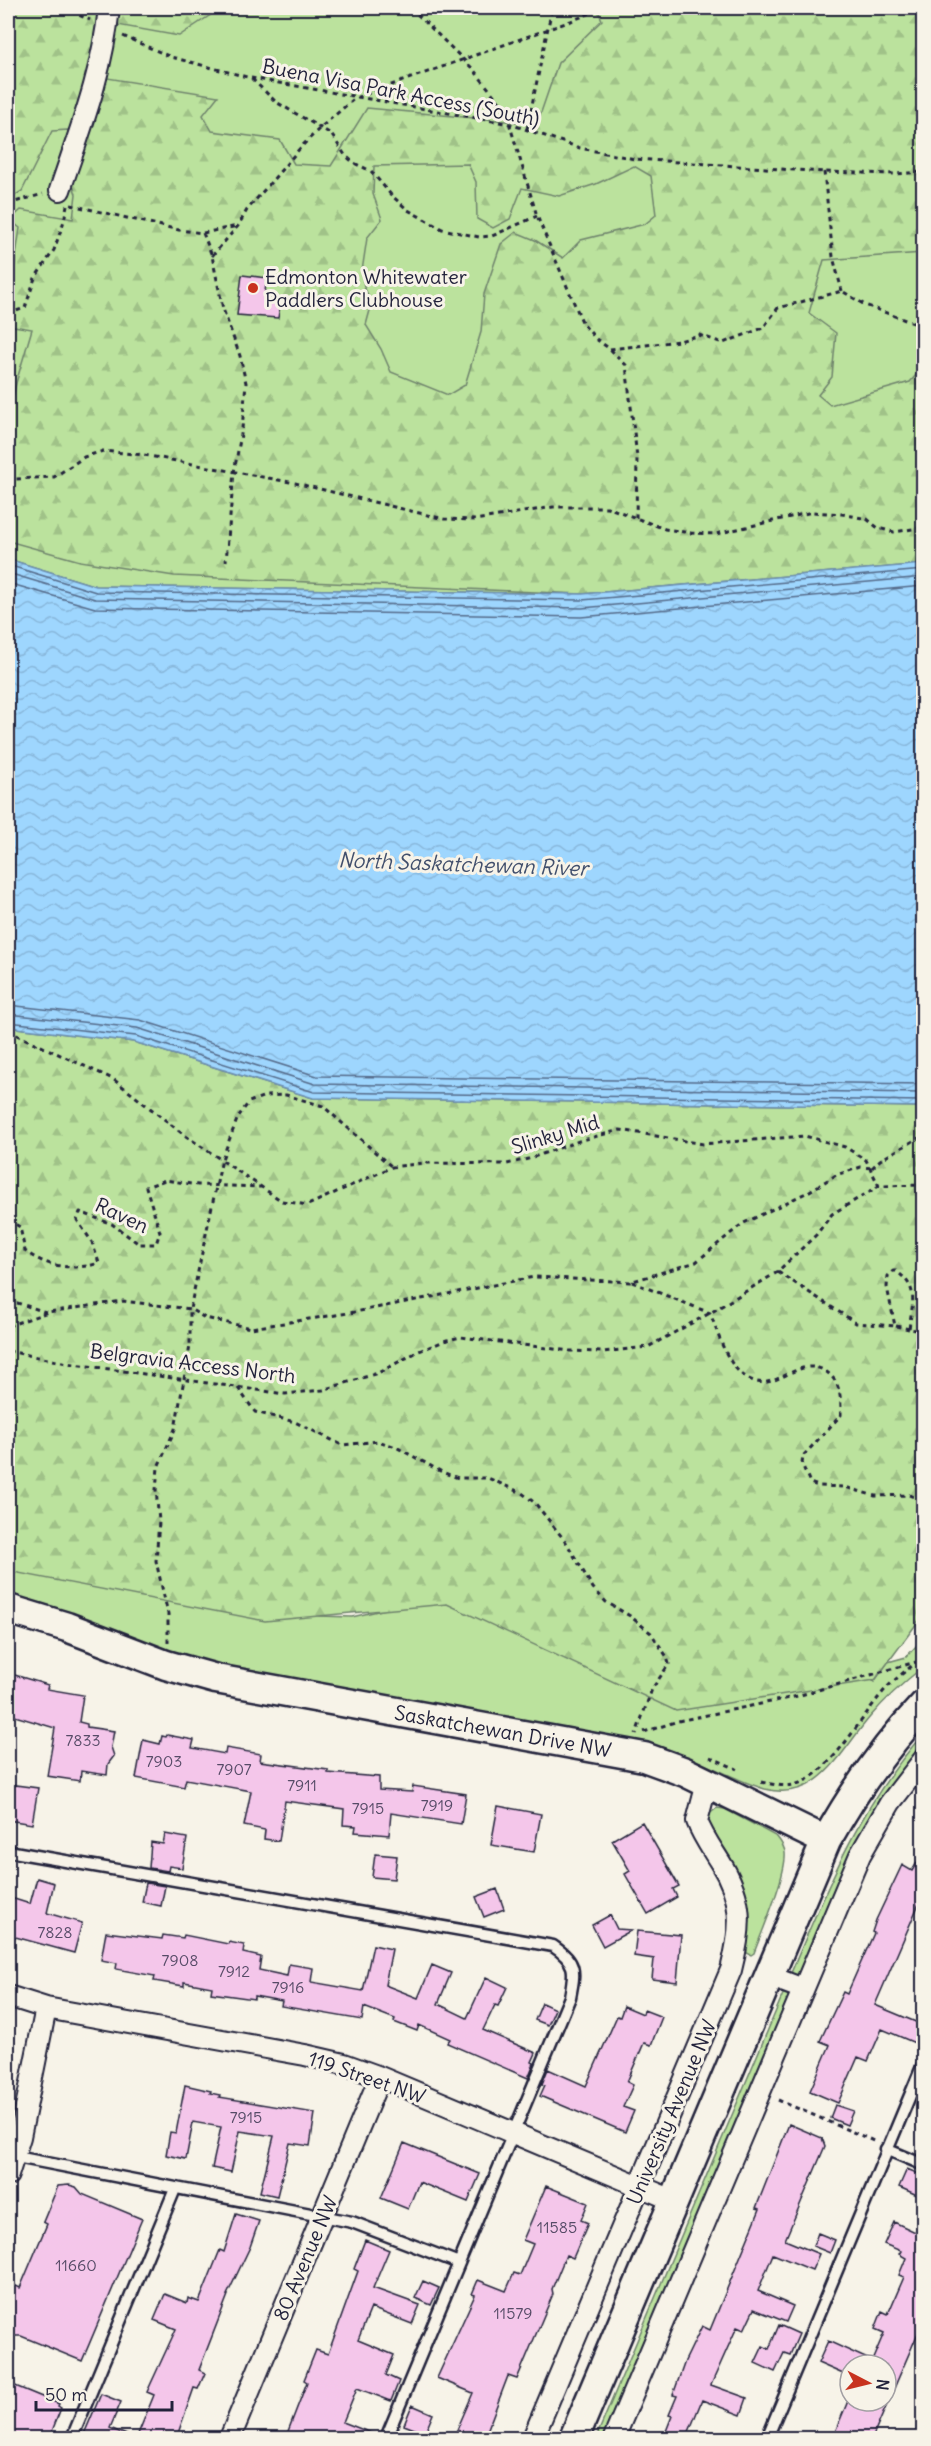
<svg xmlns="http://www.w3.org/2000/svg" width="931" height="2446" font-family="Delius,sans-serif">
  <defs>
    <pattern id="forest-firs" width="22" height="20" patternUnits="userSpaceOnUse" patternTransform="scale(1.5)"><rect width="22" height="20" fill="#bbe29d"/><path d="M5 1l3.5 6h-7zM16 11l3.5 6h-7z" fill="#a0c288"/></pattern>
    <pattern id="water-waves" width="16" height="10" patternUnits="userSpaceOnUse" patternTransform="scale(1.5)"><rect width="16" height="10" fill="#9ed6fe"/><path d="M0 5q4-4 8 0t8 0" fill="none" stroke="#88b7db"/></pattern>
  </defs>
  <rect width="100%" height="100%" fill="#f7f3e8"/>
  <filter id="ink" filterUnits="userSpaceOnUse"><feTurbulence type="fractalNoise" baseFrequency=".0167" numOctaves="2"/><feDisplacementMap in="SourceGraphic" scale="12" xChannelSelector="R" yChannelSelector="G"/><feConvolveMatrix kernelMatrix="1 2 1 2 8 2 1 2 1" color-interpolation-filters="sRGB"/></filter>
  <g filter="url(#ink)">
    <path fill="#bbe29d" stroke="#6e826c" stroke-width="1.5" d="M8 8H923V564L582 594 96 586 8 559Z
      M8 1566 276 1602 319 1616 352 1617 412 1603 454 1585 855 1664 874 1682 888 1662 906 1657 919 1643 923 1625V1667C904 1682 886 1698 870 1717 840 1752 819 1803 765 1789 741 1782 719 1770 697 1761 677 1752 656 1747 635 1742L199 1661 53 1607 8 1595Z
      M923 1734V1746L898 1778 866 1826 837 1883 799 1975 793 1976 791 1973C828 1885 859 1807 923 1734Z
      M717 1808 725 1809 777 1837C781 1842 785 1847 785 1853 787 1873 762 1932 754 1953L751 1955 747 1953C742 1939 751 1922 748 1907 743 1876 722 1849 706 1822L708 1815Z
      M783 1994 788 1995 789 1998 605 2438H596Z"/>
    <path fill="url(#forest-firs)" stroke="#6e826c" stroke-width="1.5" fill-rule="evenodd" d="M8 8H221L179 36 118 25 107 78 218 96 203 115 212 131 280 140 294 164 331 166 367 108 537 124 558 63 602 20 597 8H923V253L824 260 809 313 836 333 832 377 818 395 830 405 910 382 923 367V564L582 594 174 576 80 561 8 541V411H10L16 383 32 329 8 325V311L20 228 10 220 21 210 73 219 76 194 71 180 82 138 68 130 52 131 22 191 8 200ZM468 164 476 182 477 219 493 228 510 219 522 188 559 196 596 184 634 166 651 176 656 215 645 224 581 240 563 258 535 240 516 232 501 244 484 294 481 332 465 385 448 395 391 372 381 349 366 325 372 303 364 287 362 271 367 238 382 219 373 194 374 166Z
      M8 1027 134 1042 313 1098 923 1107V1615L875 1680 676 1711 447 1604 265 1621 8 1571Z"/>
    <path fill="url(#water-waves)" stroke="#6c8eb0" stroke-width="1.5" d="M8 559 96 586 582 594 923 564V1107L313 1098 134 1042 8 1027Z"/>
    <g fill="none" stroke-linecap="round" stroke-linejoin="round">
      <path stroke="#546a89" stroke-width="1.5" d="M8 565 96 592 582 600 924 570
        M8 573 95 599 582 608 924 577
        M8 583 95 608 581 617 924 586
        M8 1005 140 1020 317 1076 924 1084
        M8 1014 137 1028 315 1084 924 1093
        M8 1022 136 1036 314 1092 924 1101"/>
    </g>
    <path fill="#f4c6ea" stroke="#22223b" stroke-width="1.5" d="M242 275 267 278 264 298 281 300 278 318 237 315Z
      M8 1673 48 1685 47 1689 83 1695 79 1722 87 1724V1727L114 1731 111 1747 114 1756 108 1764 107 1775 81 1771 80 1781 47 1776 55 1728 8 1714Z
      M167 1735 194 1740 192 1748 225 1754 226 1748 261 1754 260 1761 328 1770V1773L379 1777V1790L412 1792 413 1786 466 1794 461 1824 391 1813 389 1835 355 1832 356 1826 343 1825 344 1809 285 1801 279 1841 264 1839 265 1830 244 1826 251 1791 186 1779 184 1787 136 1778 143 1740 160 1744 162 1736 166 1737Z
      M8 1784 38 1788 32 1824 8 1820Z
      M498 1806 541 1814 534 1852 491 1845Z
      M642 1822 679 1886 673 1889 677 1897 648 1914 625 1874 630 1871 612 1840Z
      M165 1834 187 1838 182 1868 169 1866 168 1871 149 1868 151 1842 163 1844Z
      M924 1851V1892L875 2005 923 2025 915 2043 882 2029 868 2061 858 2057 838 2103 810 2091 830 2045 820 2041 843 1992 847 1994 874 1933 872 1932 876 1920 902 1865 912 1871Z
      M375 1854 397 1856 394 1879 372 1877Z
      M37 1878 54 1883 47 1913 82 1923 74 1953 8 1935V1897L30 1904Z
      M146 1883 165 1886 161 1906 142 1902Z
      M497 1889 504 1909 484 1917 476 1897Z
      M610 1915 617 1929 632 1930 603 1946 592 1925Z
      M637 1931 681 1935 677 1982 652 1979 654 1959 634 1956Z
      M106 1932 162 1939 163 1935 183 1938 184 1935 228 1944 229 1942 244 1945 243 1953 261 1957 259 1970 287 1976 289 1964 313 1968 311 1982 363 1991 373 1945 392 1949 385 1985 418 1998 432 1965 451 1973 438 2004 467 2018 486 1977 507 1987 498 2006 495 2005 483 2030 536 2053 532 2062 534 2063 528 2078 447 2043 450 2039 419 2025 417 2031 394 2022 395 2019 364 2007 362 2020 281 2006 282 2001 254 1996V1999L211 1993 212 1987 184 1982V1986L154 1981 155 1976 116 1969 117 1963 101 1960Z
      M542 2003 555 2009 548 2025 535 2020Z
      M624 2006 643 2014 644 2010 662 2017 651 2045 644 2043 627 2082 633 2085 623 2107 634 2111 625 2132 540 2096 545 2085 542 2084 548 2069 586 2086 617 2016 620 2017Z
      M185 2085 211 2091 210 2093 220 2095 219 2097 315 2113 310 2146 290 2143 277 2196 260 2192 274 2136 240 2131 231 2172 212 2168 221 2127 193 2122 186 2159 166 2155 170 2132 176 2133Z
      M835 2105 853 2111 847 2125 830 2118Z
      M789 2124 822 2138 825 2146 785 2240 819 2254 812 2270 773 2254 758 2291 793 2306 786 2322 754 2309 744 2330 737 2327 711 2385 747 2398 741 2415 702 2400 686 2439H663L672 2416 669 2415 677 2396 673 2395 685 2361 702 2326 710 2330 760 2209 756 2208Z
      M404 2143 480 2174 468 2202 419 2182 408 2209 381 2198Z
      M907 2169 924 2176V2198L899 2187Z
      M69 2185 76 2187 82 2194 142 2219 82 2361 21 2336H8V2300L14 2285 20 2288 47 2224 43 2222 58 2186Z
      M546 2186 588 2203 581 2220 588 2223 573 2258 566 2255 552 2289 553 2294 517 2379 508 2376 484 2439H453L473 2393 437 2378 475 2295 472 2294 478 2280 506 2291 514 2273 520 2275 533 2244 523 2240Z
      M236 2214 259 2221 250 2247 227 2295H228L199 2370 205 2373 198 2389 194 2388 176 2439H136L154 2395 147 2392 176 2329 154 2320 165 2294 187 2303 188 2298 199 2302 220 2250 224 2252Z
      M894 2222 924 2236V2319L872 2439H832L848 2401H886V2365H850V2377L818 2363 828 2341 872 2361 884 2333 875 2329 882 2311 888 2314 904 2277 899 2275 906 2258 899 2254 901 2251 884 2244Z
      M818 2233 835 2240 830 2253 813 2246Z
      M365 2240 389 2250 373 2288 420 2305 412 2324 371 2308 358 2340 394 2355 386 2375 399 2381 391 2401 357 2388 343 2422 379 2436V2439H285L307 2382 304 2380 316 2350 328 2354 358 2271 354 2269Z
      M423 2281 439 2288 431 2305 415 2298Z
      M779 2325 799 2334 790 2355 784 2353 775 2372 755 2363 763 2346 769 2349Z
      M8 2383 59 2404 58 2406 61 2408 49 2439H8Z
      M101 2394 121 2402 110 2428 136 2439H82Z
      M412 2405 433 2414 425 2433 404 2425Z"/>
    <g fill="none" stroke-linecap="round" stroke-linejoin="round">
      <defs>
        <path id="lane" d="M8 1851 553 1946C577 1962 575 1971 570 1997L386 2438
          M886 2149 924 2165
          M11 2156 352 2222 459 2263
          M72 2438 175 2189
          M767 2438 924 2062"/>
        <path id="street" d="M60 190C81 127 102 75 109 8
          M769 1976 803 1989
          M8 1996 46 2008 305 2055 344 2064 380 2077 675 2201
          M8 2175 20 2137 46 2008
          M230 2438 380 2077
          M533 2438 731 1970C742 1927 744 1900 720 1862 712 1849 702 1835 697 1821L707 1783
          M614 2438 860 1855 890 1803 924 1759"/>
        <path id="secondary" d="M8 1609 67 1627 166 1665 216 1679 644 1757 685 1772 826 1841
          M574 2438 826 1841C854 1791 884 1747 924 1705"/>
      </defs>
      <use href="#lane" stroke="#22223b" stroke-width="15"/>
      <use href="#street" stroke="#22223b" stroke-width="24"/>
      <use href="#secondary" stroke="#22223b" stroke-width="33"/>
      <path stroke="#22223b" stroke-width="3" stroke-dasharray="4.5 4.5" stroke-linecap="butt" d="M63 8 90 20
        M411 8 473 69 505 109 537 216 583 324 596 339 610 349 626 365 637 457 636 520
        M123 36 171 57 251 78 510 124 580 148 635 159 824 172 895 174 924 172
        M252 79 276 102 331 134 345 155 354 163 371 171 392 196 408 210 442 229 479 237 492 236 537 216
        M527 129 552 8
        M824 172 833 257 842 291
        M8 204 43 194
        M71 205 179 230 203 233 238 226
        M203 233 212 256 223 309 240 356 246 383 242 429 234 472 226 561
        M212 256 238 226 247 210 301 147 320 128 355 98 571 21 603 8
        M8 309 16 311 25 308 35 278 54 250 64 221 67 205
        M610 349 680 341 699 335 723 343 763 328 778 308 842 291 865 305 924 327
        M8 476 16 479 54 477 84 457 103 451 144 455 295 483 444 519 475 520 553 507H607L665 529 691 533 716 534 812 512 842 514 867 519 878 528 894 532 924 527
        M8 1031 113 1079 183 1134 282 1201 308 1205 392 1167 424 1163 507 1164 528 1159 579 1141 620 1130 703 1144 805 1136 845 1147 866 1160 879 1186
        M872 1168 880 1160 924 1135
        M8 1220 20 1227 25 1251C45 1267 75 1271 99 1263L92 1242 77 1220 80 1212 112 1224 139 1244H156L160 1232 146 1187 165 1180 198 1185 262 1187
        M778 1272 856 1323 895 1326 887 1287 888 1276 893 1271H896C920 1288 912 1303 909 1329L924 1331
        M632 1282 710 1313C719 1335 728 1373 754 1381 779 1390 801 1353 828 1373 841 1383 841 1400 841 1415L803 1456 802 1464 810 1483 818 1486 845 1487 875 1496 909 1495 920 1499 924 1506
        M8 1300 46 1312
        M8 1326 48 1312 123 1301 190 1309 205 1318 251 1328 355 1312 534 1277 630 1282 696 1262 742 1224 808 1192 836 1175 861 1167 872 1168
        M896 1326 909 1329
        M8 1351 67 1363 285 1394 323 1390 378 1373 419 1351 447 1340 461 1337 570 1351 602 1352 648 1347 710 1313 776 1273 816 1235 832 1214 879 1186 924 1185
        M238 1388 255 1412 295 1422 342 1445 378 1441 396 1447 442 1472 458 1478H488L522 1493 535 1503 566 1542 593 1588 606 1602 630 1616 651 1633 667 1657 669 1664 652 1689 636 1734
        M168 1643V1614L156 1561 159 1521 156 1490 158 1467 175 1429 190 1346V1309L222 1159 238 1117 249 1102 265 1096 286 1095 323 1106 392 1167
        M644 1732 678 1721 790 1698 916 1662
        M710 1757 737 1769
        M761 1782C772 1784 782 1787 793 1785 827 1778 858 1722 879 1697 891 1681 908 1669 924 1657
        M778 2100 876 2142"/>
      <use href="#lane" stroke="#f7f3e8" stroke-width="10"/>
      <use href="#street" stroke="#f7f3e8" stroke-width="20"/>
      <use href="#secondary" stroke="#f7f3e8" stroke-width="28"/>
    </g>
  </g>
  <circle fill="#c8321e" stroke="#f7f3e8" stroke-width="2" cx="253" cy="288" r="6"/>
  <g text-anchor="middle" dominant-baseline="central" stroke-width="6" stroke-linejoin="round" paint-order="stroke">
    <g font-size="16" fill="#564b67">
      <text x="83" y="1740">7833</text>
      <text x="164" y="1761">7903</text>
      <text x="234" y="1769">7907</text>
      <text x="302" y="1785">7911</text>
      <text x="437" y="1805">7919</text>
      <text x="368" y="1808">7915</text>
      <text x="55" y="1932">7828</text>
      <text x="180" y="1960">7908</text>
      <text x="234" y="1971">7912</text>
      <text x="288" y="1987">7916</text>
      <text x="246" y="2117">7915</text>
      <text x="557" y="2227">11585</text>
      <text x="76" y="2265">11660</text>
      <text x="513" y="2313">11579</text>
    </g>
    <g font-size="20" fill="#22223b" stroke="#f7f3e8">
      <text transform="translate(401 92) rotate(11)">Buena Visa Park Access (South)</text>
      <text transform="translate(555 1134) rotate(-17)">Slinky Mid</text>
      <text transform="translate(122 1215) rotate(25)">Raven</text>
      <text transform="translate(193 1363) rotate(7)">Belgravia Access North</text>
      <text transform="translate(503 1731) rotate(10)">Saskatchewan Drive NW</text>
      <text transform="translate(367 2077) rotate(19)">119 Street NW</text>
      <text transform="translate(671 2112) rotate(-67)">University Avenue NW</text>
      <text transform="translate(305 2258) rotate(-67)">80 Avenue NW</text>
    </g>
    <g font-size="20" fill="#22223b" stroke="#f7f3e8" text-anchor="start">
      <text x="265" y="276">Edmonton Whitewater<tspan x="265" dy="23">Paddlers Clubhouse</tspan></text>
    </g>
    <g font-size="21" font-style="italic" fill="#414f6c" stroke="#f7f3e8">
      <text transform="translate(463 864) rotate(2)">North Saskatchewan River</text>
    </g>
  </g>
  <rect width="931" height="2446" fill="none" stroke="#f7f3e8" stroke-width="30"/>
  <rect x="15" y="15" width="901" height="2416" fill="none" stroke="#22223b" stroke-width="2" filter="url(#ink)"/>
  <g transform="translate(868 2383) rotate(97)"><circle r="28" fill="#f7f3e8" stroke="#a29fa3" stroke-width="1.5"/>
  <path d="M0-4.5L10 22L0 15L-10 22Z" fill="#c8321e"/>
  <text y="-9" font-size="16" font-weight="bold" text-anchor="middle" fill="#22223b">N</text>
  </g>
  <path d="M36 2401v9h136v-9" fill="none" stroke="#22223b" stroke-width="3"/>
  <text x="45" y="2401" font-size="18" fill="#22223b" stroke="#f7f3e8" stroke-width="4.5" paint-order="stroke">50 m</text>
</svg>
